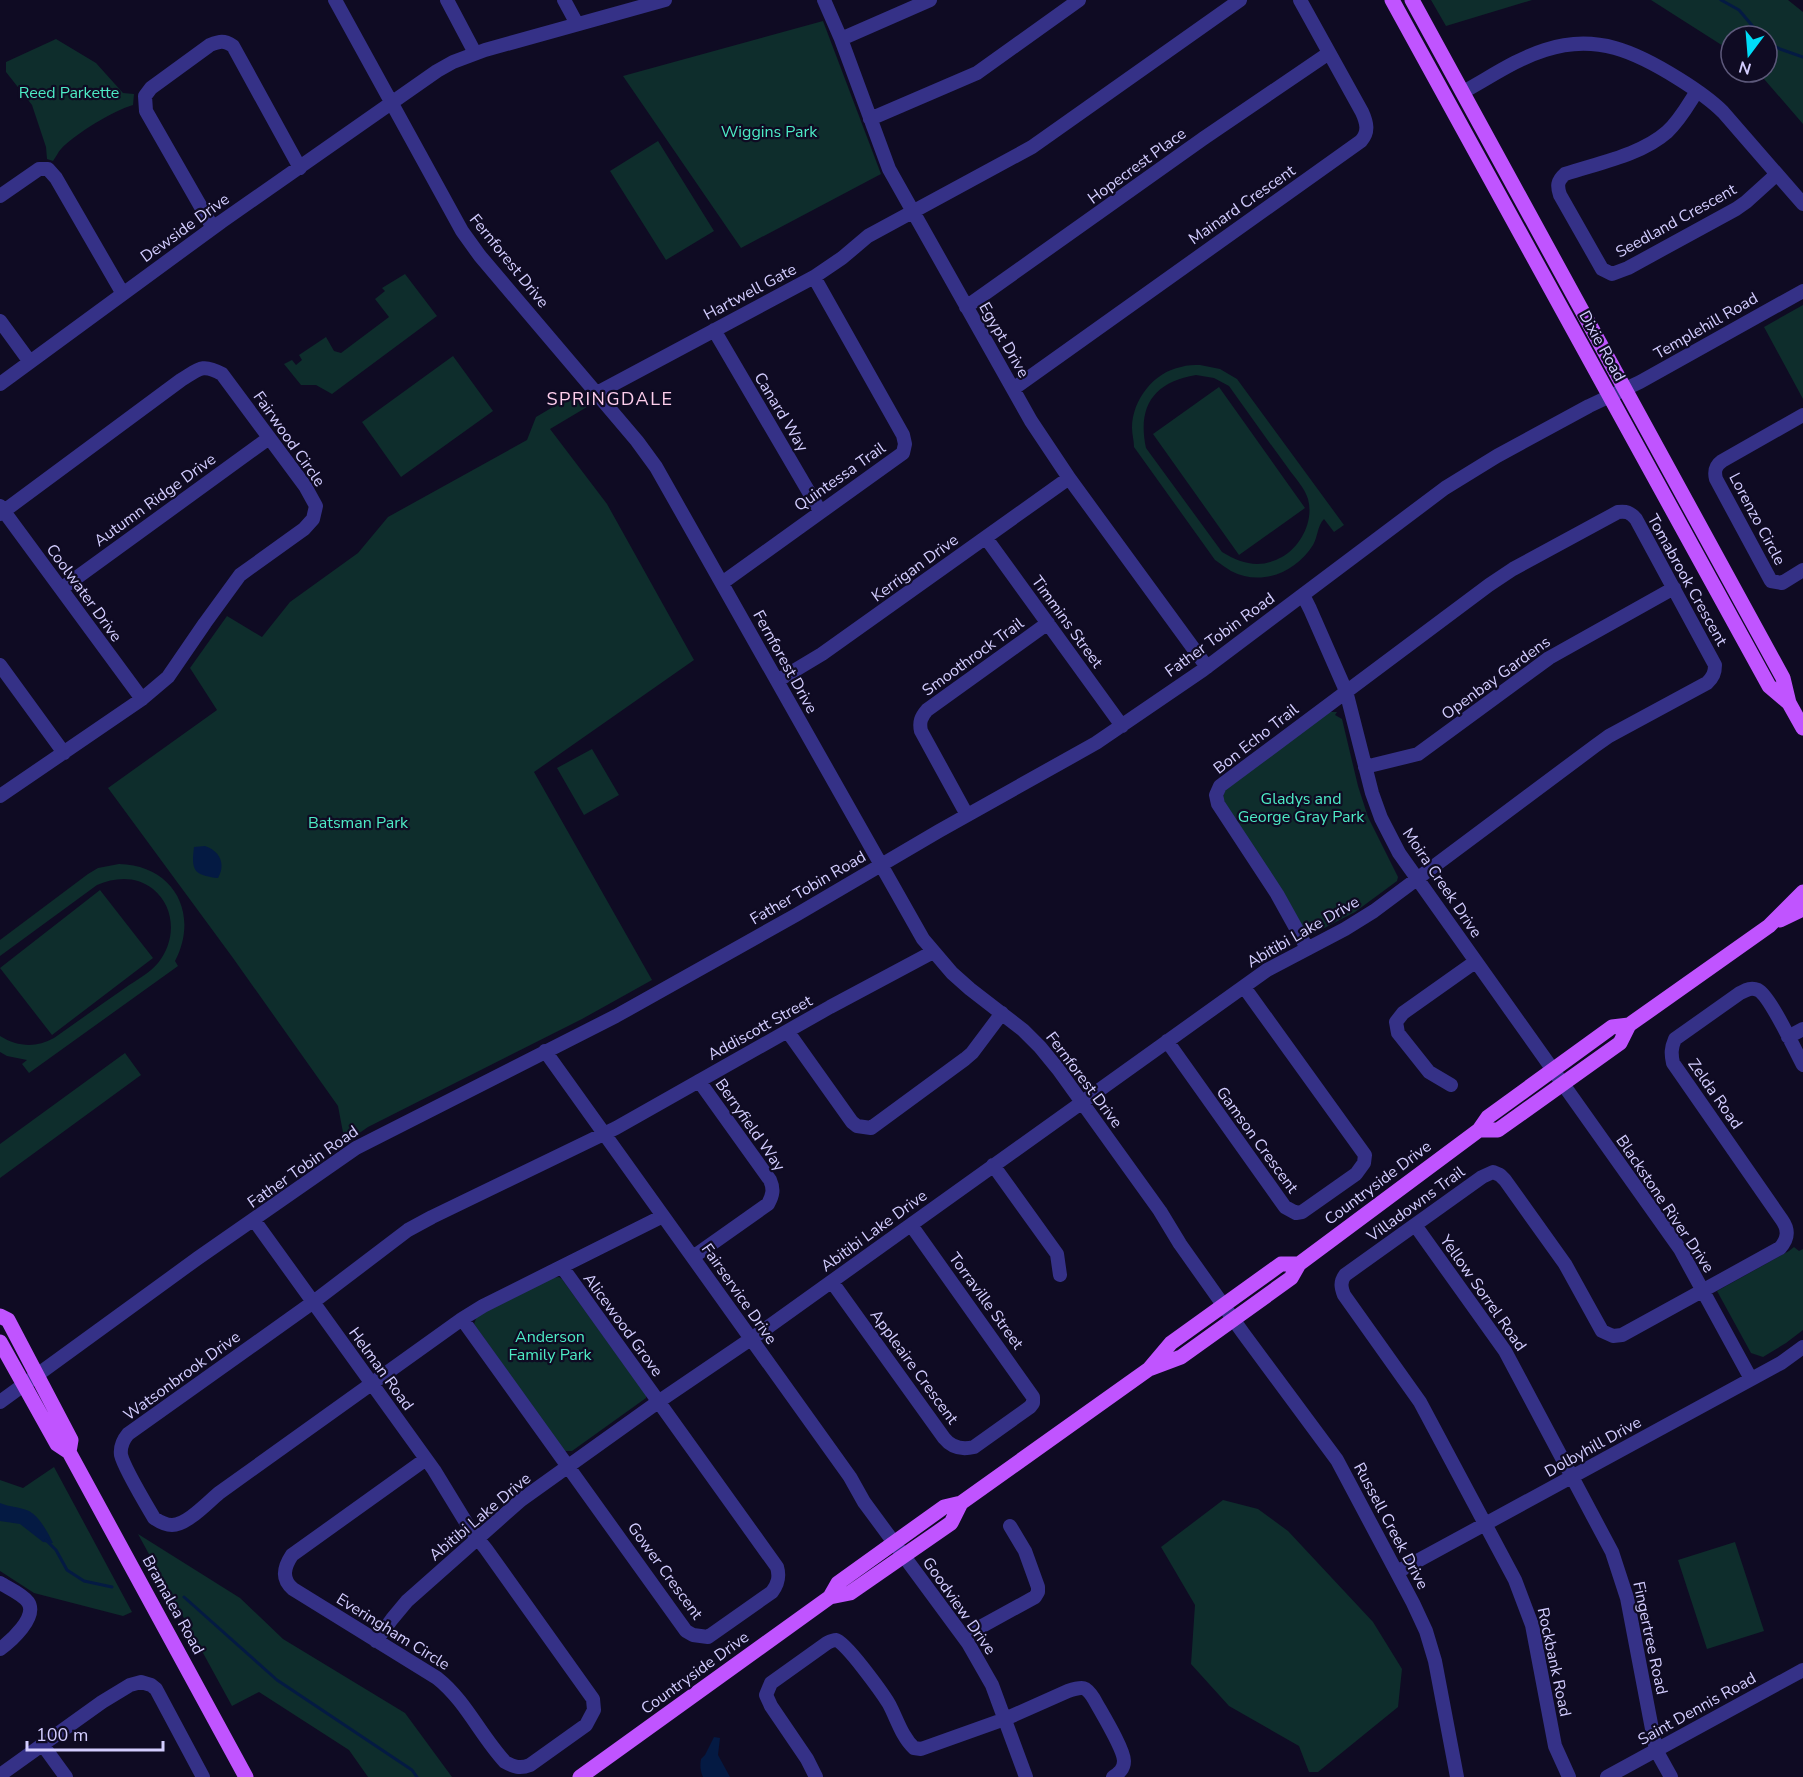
<svg xmlns="http://www.w3.org/2000/svg" width="1803" height="1777" font-family="'Nunito Sans',sans-serif">
  <rect width="100%" height="100%" fill="#0f0b23"/>
  <path fill="#0e2d2c" fill-rule="evenodd" d="M1431 0H1532L1446 26Z
    M1651 0H1788L1803 12V124L1758 72H1767V36H1731V51Z
    M823 21 881 174 741 248 623 76Z
    M56 39 96 63 123 93 134 94 133 105C114 110 75 134 61 149 58 152 56 157 53 161L47 159 46 147 32 105 6 72V62Z
    M658 141 714 231 666 260 610 171Z
    M405 274 437 316 332 394 316 385H301L284 364 292 360 296 365 302 360 299 355 326 337 334 351 341 353 389 317 375 299 385 291 382 288Z
    M1803 305V399L1764 327Z
    M453 356 493 411 401 477 362 422Z
    M1200 365 1220 369 1237 379 1344 525 1334 532 1324 519C1317 526 1318 537 1313 545 1296 572 1262 587 1231 571 1226 568 1221 564 1215 560L1134 447C1134 441 1132 434 1132 428 1132 400 1154 372 1181 367 1187 365 1194 365 1200 365ZM1196 375 1214 378 1229 386C1249 414 1268 441 1288 468 1294 477 1305 488 1308 499 1314 521 1301 546 1282 557 1260 569 1242 564 1222 552L1146 448C1137 406 1154 382 1196 375Z
    M1219 387 1305 508 1239 555 1153 434Z
    M580 391 592 404 550 429 607 504 694 660 534 772 652 980 582 1019 368 1127 345 1143 338 1106 233 958 108 788 217 710 190 668 227 616 262 637 290 602 358 553 388 517 527 440 536 417Z
    M1329 712H1337L1335 715 1342 719 1358 786 1368 817 1398 877 1397 881 1355 912 1311 935 1307 936 1225 804 1223 797 1225 790Z
    M592 749 619 795 584 815 557 768Z
    M119 864C173 865 200 913 175 961L178 966 29 1073 22 1064 27 1060 7 1056 0 1052V1036C18 1047 36 1048 54 1038 78 1021 102 1004 125 988 136 980 150 973 158 963 176 941 176 908 153 889 136 876 116 877 97 885L0 956V940L88 874 98 868Z
    M100 890 153 958 52 1035 0 968Z
    M125 1053 141 1075 0 1178V1144Z
    M1794 1247 1799 1251 1803 1249V1330L1786 1343 1763 1357 1751 1353 1717 1291 1789 1251Z
    M559 1277 562 1279 646 1395V1398L572 1451H564L474 1324 477 1316 552 1278Z
    M54 1467 132 1612 123 1616 34 1593 0 1571V1480L23 1488Z
    M1223 1500 1258 1509 1288 1531 1373 1622 1402 1669 1398 1707 1318 1772H1309L1299 1746 1229 1706 1191 1664 1195 1605 1161 1547Z
    M138 1534 240 1598 283 1639 405 1713 452 1777H368L349 1750 259 1692 232 1706Z
    M1735 1542 1764 1631 1707 1649 1678 1560Z"/>
  <path fill="#041a43" d="M205 846C220 851 226 864 218 878 194 875 191 871 194 847Z
    M0 1503C9 1507 21 1507 29 1511 40 1517 48 1533 53 1543L43 1542 20 1524 0 1521Z
    M714 1737 720 1738 718 1755 730 1777H703C700 1771 700 1765 701 1759L705 1755Z"/>
  <g fill="none" stroke-linecap="round" stroke-linejoin="round">
    <path stroke="#041a43" stroke-width="3" d="M1721 0 1739 10 1761 36
      M1767 42 1780 49 1803 57
      M46 1540 56 1550 67 1570 84 1581 112 1587
      M184 1597 277 1680 412 1770 417 1777"/>
    <path stroke="#353187" stroke-width="14" d="M335 0 462 231 480 256 637 441 656 467 923 939 952 973 970 989 1023 1030 1040 1047 1058 1069 1160 1211 1180 1244 1243 1333 1337 1460 1413 1603 1426 1631 1435 1661 1457 1777
      M447 0 475 53
      M564 0 577 24
      M824 0 841 39 889 169 1031 421 1069 478 1207 667
      M841 39 930 0
      M1697 91C1688 105 1680 120 1667 132 1641 155 1598 163 1565 174 1557 181 1557 186 1560 195L1602 269 1612 274 1628 268 1736 209 1746 202 1777 174
      M1463 92C1489 78 1516 59 1545 50 1596 33 1636 52 1679 79 1695 89 1710 99 1723 112L1803 204
      M870 119 977 73 1079 0
      M0 196 39 169H48L56 178 123 294
      M213 228 146 111 145 96 151 88 210 45C220 41 224 40 233 46L300 168
      M966 307 1204 138 1329 53
      M0 321 30 362
      M714 330 820 511
      M0 384 221 222 437 71 453 62 485 50 665 0
      M1013 389 1361 141C1369 132 1367 123 1362 112L1300 0
      M597 393 814 277 842 258 868 236 1032 147 1240 0
      M1803 415 1722 461C1715 466 1714 471 1716 479L1771 581 1782 583 1803 570
      M0 506 142 699
      M0 514 181 380C199 369 202 363 222 374L305 486 316 506 313 519 304 529 240 575 205 623 168 677 142 699 0 796
      M986 538 1122 726
      M722 583 903 453 905 444 903 435 814 277
      M61 589 269 438
      M1303 595 1310 609 1346 691 1372 793 1381 818 1399 853 1680 1249 1751 1379
      M0 665 64 753
      M777 681 822 654 1069 478
      M1365 767 1418 754 1549 658 1674 588
      M967 815 921 731C919 722 921 717 927 710L1048 623
      M788 1032 852 1122 857 1126 871 1128 965 1059 972 1053 1002 1013
      M1788 1037 1803 1029
      M1167 1041 1285 1207 1296 1213 1302 1212 1356 1174 1364 1163 1365 1155 1244 987
      M545 1051 850 1477 864 1502 968 1643 992 1685 1026 1777
      M1451 1085 1429 1072 1398 1033 1396 1022 1403 1013 1475 962
      M993 1165 1057 1254 1060 1275
      M663 1216 483 1306 462 1319 219 1493C208 1502 187 1525 172 1525 165 1525 160 1522 154 1518 147 1506 124 1468 121 1455 120 1447 123 1440 128 1434L312 1303 408 1230 432 1217 616 1128 830 1007 933 952
      M254 1220 434 1470 470 1529 486 1549 593 1699 594 1710 586 1725 530 1765C520 1769 514 1767 505 1762 480 1735 466 1701 437 1678L293 1589C281 1579 284 1567 292 1555L426 1459
      M1415 1225 1505 1351 1612 1552 1627 1598 1656 1750 1671 1777
      M693 1257 768 1204C773 1195 774 1189 770 1180L699 1081
      M832 1282 944 1438C952 1448 962 1450 974 1447L1030 1407 1033 1403V1397L911 1225
      M462 1319 686 1631 693 1635 708 1637 772 1592C778 1584 780 1577 777 1567L562 1267
      M0 1402 198 1258 356 1148 616 1016 796 915 939 831 1096 743 1203 670 1445 488 1497 456 1589 406 1640 382 1803 291
      M1397 1572 1781 1363 1803 1347
      M0 1583C8 1588 22 1594 28 1602 38 1617 11 1641 0 1649
      M964 1636 1035 1597 1038 1592V1587L1025 1551 1010 1526
      M376 1641 392 1619 407 1601 521 1500 658 1402 761 1332 1267 970 1345 929 1374 911 1595 746 1609 736 1707 683C1713 677 1715 673 1715 665L1636 519C1630 512 1626 511 1618 512L1513 569 1489 585 1220 786 1216 795 1218 804 1277 894 1307 948
      M42 1744 66 1777
      M0 1775 102 1702 130 1685 141 1682 151 1685 156 1689 203 1777
      M816 1777 807 1759 771 1706 766 1695 771 1683 827 1643C829 1642 833 1640 836 1640 845 1641 883 1694 889 1704 897 1719 902 1737 914 1748L921 1749 1005 1719 1068 1691C1083 1686 1086 1686 1094 1699 1101 1712 1124 1749 1124 1761 1124 1769 1119 1773 1113 1777
      M1569 1777 1555 1746 1532 1625 1515 1580 1420 1402 1344 1295C1341 1287 1340 1282 1345 1275L1482 1177 1493 1172 1500 1175 1505 1180 1565 1264 1602 1331 1613 1336 1622 1335 1780 1248C1788 1239 1789 1230 1782 1220L1673 1063C1671 1054 1671 1048 1675 1039L1740 993C1746 990 1751 987 1758 990 1770 996 1795 1050 1803 1065
      M1607 1777 1803 1670"/>
    <path stroke="#c054ff" stroke-width="15" d="M1392 0 1769 686 1789 703
      M1412 0 1783 678 1789 703 1803 728
      M1780 920 1803 909
      M1479 1130H1498L1620 1043 1629 1025
      M0 1316 8 1320 71 1440 69 1452
      M0 1342 57 1444 69 1452 246 1777
      M1149 1369 1181 1357 1291 1278 1299 1264 1479 1130 1488 1117 1612 1027 1629 1025 1769 926 1803 892
      M830 1597 838 1583 944 1507 961 1503 1149 1369 1171 1343 1281 1264H1299
      M580 1777 830 1597 850 1593 951 1523 961 1503"/>
  </g>
  <g text-anchor="middle" dominant-baseline="central" stroke-width="4.5" stroke-linejoin="round" paint-order="stroke">
    <g font-size="16" fill="#4debc5" stroke="#0f0b23">
      <text x="69" y="93">Reed Parkette</text>
      <text x="769" y="132">Wiggins Park</text>
      <text x="1301" y="799">Gladys and<tspan x="1301" dy="18">George Gray Park</tspan></text>
      <text x="358" y="823">Batsman Park</text>
      <text x="550" y="1337">Anderson<tspan x="550" dy="18">Family Park</tspan></text>
    </g>
    <g font-size="16" fill="#d3cdff" stroke="#0f0b23">
      <text transform="translate(1137 166) rotate(-36)">Hopecrest Place</text>
      <text transform="translate(1242 205) rotate(-35)">Mainard Crescent</text>
      <text transform="translate(1676 221) rotate(-29)">Seedland Crescent</text>
      <text transform="translate(185 228) rotate(-36)">Dewside Drive</text>
      <text transform="translate(509 261) rotate(51)">Fernforest Drive</text>
      <text transform="translate(750 292) rotate(-28)">Hartwell Gate</text>
      <text transform="translate(1706 326) rotate(-30)">Templehill Road</text>
      <text transform="translate(1004 340) rotate(60)">Egypt Drive</text>
      <text transform="translate(1602 346) rotate(61)">Dixie Road</text>
      <text transform="translate(781 412) rotate(59)">Canard Way</text>
      <text transform="translate(289 439) rotate(55)">Fairwood Circle</text>
      <text transform="translate(840 477) rotate(-35)">Quintessa Trail</text>
      <text transform="translate(155 500) rotate(-36)">Autumn Ridge Drive</text>
      <text transform="translate(1757 519) rotate(62)">Lorenzo Circle</text>
      <text transform="translate(915 568) rotate(-36)">Kerrigan Drive</text>
      <text transform="translate(1687 580) rotate(61)">Tomabrook Crescent</text>
      <text transform="translate(84 593) rotate(54)">Coolwater Drive</text>
      <text transform="translate(1067 622) rotate(54)">Timmins Street</text>
      <text transform="translate(1220 635) rotate(-36)">Father Tobin Road</text>
      <text transform="translate(973 657) rotate(-36)">Smoothrock Trail</text>
      <text transform="translate(785 662) rotate(61)">Fernforest Drive</text>
      <text transform="translate(1496 678) rotate(-36)">Openbay Gardens</text>
      <text transform="translate(1256 739) rotate(-38)">Bon Echo Trail</text>
      <text transform="translate(1442 883) rotate(56)">Moira Creek Drive</text>
      <text transform="translate(808 888) rotate(-30)">Father Tobin Road</text>
      <text transform="translate(1303 932) rotate(-30)">Abitibi Lake Drive</text>
      <text transform="translate(760 1028) rotate(-29)">Addiscott Street</text>
      <text transform="translate(1084 1080) rotate(53)">Fernforest Drive</text>
      <text transform="translate(1715 1094) rotate(55)">Zelda Road</text>
      <text transform="translate(750 1125) rotate(55)">Berryfield Way</text>
      <text transform="translate(1257 1140) rotate(54)">Gamson Crescent</text>
      <text transform="translate(303 1167) rotate(-35)">Father Tobin Road</text>
      <text transform="translate(1378 1183) rotate(-37)">Countryside Drive</text>
      <text transform="translate(1416 1204) rotate(-36)">Villadowns Trail</text>
      <text transform="translate(1665 1204) rotate(56)">Blackstone River Drive</text>
      <text transform="translate(874 1231) rotate(-36)">Abitibi Lake Drive</text>
      <text transform="translate(1483 1293) rotate(55)">Yellow Sorrel Road</text>
      <text transform="translate(739 1294) rotate(55)">Fairservice Drive</text>
      <text transform="translate(986 1301) rotate(54)">Torraville Street</text>
      <text transform="translate(623 1325) rotate(54)">Alicewood Grove</text>
      <text transform="translate(914 1367) rotate(54)">Appleaire Crescent</text>
      <text transform="translate(381 1369) rotate(54)">Helman Road</text>
      <text transform="translate(182 1376) rotate(-36)">Watsonbrook Drive</text>
      <text transform="translate(1593 1447) rotate(-29)">Dolbyhill Drive</text>
      <text transform="translate(480 1517) rotate(-40)">Abitibi Lake Drive</text>
      <text transform="translate(1391 1526) rotate(62)">Russell Creek Drive</text>
      <text transform="translate(665 1571) rotate(54)">Gower Crescent</text>
      <text transform="translate(173 1605) rotate(61)">Bramalea Road</text>
      <text transform="translate(959 1606) rotate(55)">Goodview Drive</text>
      <text transform="translate(393 1632) rotate(32)">Everingham Circle</text>
      <text transform="translate(1650 1638) rotate(78)">Fingertree Road</text>
      <text transform="translate(1554 1662) rotate(78)">Rockbank Road</text>
      <text transform="translate(695 1673) rotate(-36)">Countryside Drive</text>
      <text transform="translate(1697 1709) rotate(-29)">Saint Dennis Road</text>
    </g>
    <g font-size="18" letter-spacing="1.5" fill="#ffcfed" stroke="#0f0b23">
      <text x="610" y="399">SPRINGDALE</text>
    </g>
  </g>
  <g transform="translate(1749 54) rotate(196)"><circle r="28" fill="#0f0b23" stroke="#5d597b" stroke-width="1.5"/>
  <path d="M0-4.5L10 22L0 15L-10 22Z" fill="#00ddf8"/>
  <text y="-9" font-size="16" font-weight="bold" text-anchor="middle" fill="#d3cdff">N</text>
  </g>
  <path d="M27 1741v9h136v-9" fill="none" stroke="#d3cdff" stroke-width="3"/>
  <text x="36" y="1741" font-size="18" fill="#d3cdff" stroke="#0f0b23" stroke-width="4.5" paint-order="stroke">100 m</text>
</svg>
